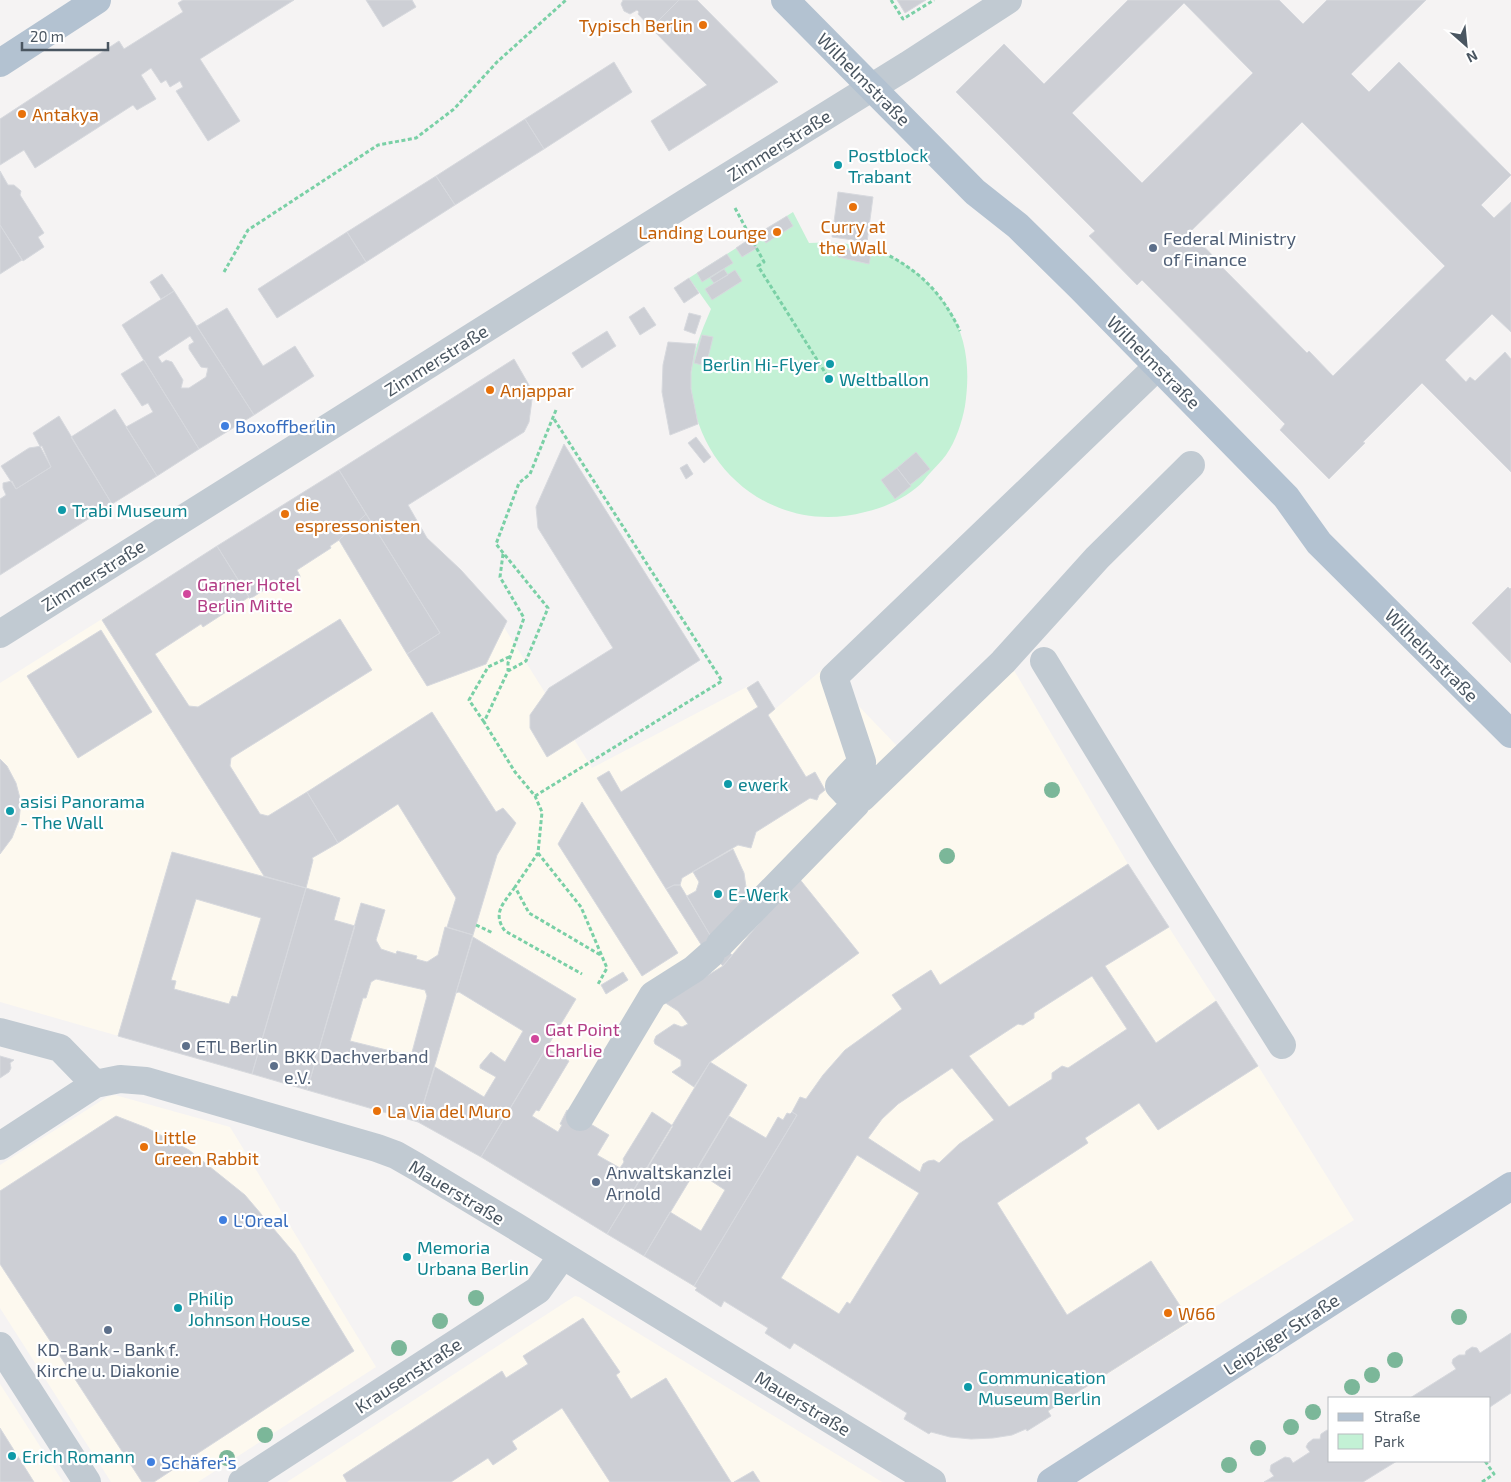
<svg xmlns="http://www.w3.org/2000/svg" width="1511" height="1482" font-family="'Exo 2',sans-serif">
  <rect width="100%" height="100%" fill="#f5f3f3"/>
  <path fill="#fdf9ef" d="M339 470 440 633 489 603 592 768 758 681 775 709 823 669 899 748 1002 650 1128 864 1255 1061 1354 1220 1055 1407 1049 1411 1051 1416 1027 1431 1025 1429 1012 1435 993 1438 971 1439 950 1437 931 1432 907 1413 794 1344 790 1349 765 1333 768 1327 724 1301 721 1307 695 1290 696 1288 678 1277 442 1134 418 1122 0 1002V683Z
    M115 1095 230 1127 376 1367 198 1482H111L0 1308V1165L107 1097Z
    M575 1296 579 1297 882 1482H287Z
    M0 1384 63 1482H0Z"/>
  <path fill="#c3f1d5" d="M793 212 809 243C869 239 914 258 948 308 968 338 970 372 965 406 962 422 956 441 946 455 942 461 936 466 931 472 926 477 922 484 916 488 901 500 883 508 865 512 780 535 699 476 691 388 689 360 700 335 711 309L689 278Z"/>
  <path fill="#cdcfd5" stroke="#d7d9de" fill-rule="evenodd" d="M183 0H294L200 59 240 121 208 141 176 91 183 87 180 81 170 87 166 80 161 83 151 68 141 75 156 99 137 110 133 105 35 168 24 150 0 165V119L119 41 124 49 183 12 178 3Z
    M366 0H412L416 7 383 27Z
    M623 0H679L651 28 638 14 639 12 637 10 630 14 624 11 621 4Z
    M679 0H697L778 82 669 151 651 121 707 85 651 28Z
    M897 0H926L905 13Z
    M1128 0H1279L1303 24 1327 0H1426L1351 74 1369 92 1399 62 1511 175 1481 205 1494 218 1511 202V332L1492 314 1445 360 1466 382 1470 377 1475 381 1505 352 1511 359V472L1422 383 1363 442 1365 443 1329 479 1280 430 1285 424 1142 280 1137 285 1089 236 1095 231 956 92 1004 44 1044 84ZM1184 3 1253 73 1142 183 1072 113ZM1302 122 1445 266 1333 376 1309 351 1307 353 1216 261 1217 260 1190 232Z
    M614 62 632 92 544 149 525 119Z
    M525 119 544 149 455 205 436 176Z
    M0 171 8 185H14L21 191 20 195 44 233 38 237 44 247 23 261 0 225Z
    M436 176 455 205 366 262 347 232Z
    M838 192 873 197 867 242 832 237Z
    M787 216 793 226 766 243 759 233Z
    M0 225 22 260 0 274Z
    M347 232 366 262 277 318 258 289Z
    M751 238 757 248 742 257 736 248Z
    M841 247 871 254 869 264 838 257Z
    M727 254 733 263 702 282 697 273Z
    M724 269 728 275 714 283 710 278Z
    M735 270 742 281 712 300 705 289Z
    M162 274 174 291 161 299 150 282Z
    M689 278 699 293 684 303 674 288Z
    M174 291 254 415 199 449 122 325ZM190 336 194 342 189 345V349L201 367 208 368 206 377 189 388H181L183 380 172 362 166 360 162 363 158 357Z
    M644 307 656 325 640 335 629 317Z
    M227 308 263 366 295 346 314 376 254 415 197 326Z
    M689 313 701 316 695 334 684 330Z
    M607 331 616 346 582 368 572 353Z
    M702 335 713 337 706 366 694 363Z
    M668 342 696 344 691 372V389L698 424 670 435 662 392 663 365Z
    M514 359 533 392 529 422 524 432 408 505 427 538 461 570 507 621 486 664 427 686 407 654 440 633 339 470Z
    M144 360 199 449 157 476 126 427 153 412 148 403 142 406 121 374Z
    M115 409 157 476 112 504 71 437Z
    M59 416 112 504 0 575V499L6 495 3 488V483L12 481 16 489 51 467 33 433Z
    M696 437 711 457 704 463 688 443Z
    M564 444 700 660 547 757 530 728V715L549 688 613 648 538 528 536 507Z
    M42 446 51 467 16 489 1 466 29 448Z
    M916 452 930 469 910 485 897 468Z
    M687 464 693 474 686 479 680 468Z
    M897 468 911 486 895 499 881 480Z
    M339 470 366 514 339 540 330 546 331 548 297 570 300 576 299 581 287 588 281 587 278 581 250 599 217 546Z
    M366 514 440 633 407 654 339 540Z
    M217 546 249 597 203 627 201 624 155 654 189 706 198 707 340 619 372 670 231 758 230 766 260 814 268 816 307 792 338 843 312 858 313 860 306 888 264 876 102 620Z
    M1508 587 1510 589 1511 588V663L1472 623Z
    M101 630 152 712 78 758 27 676Z
    M758 681 775 709 768 715 806 777 815 772 825 790 819 795 817 800 810 798 756 832 751 848 738 845 682 878 680 885H674L666 889 597 778 609 771 621 792 758 707 747 688Z
    M432 712 496 812 503 808 516 823 497 855 473 935 447 927 456 898 398 804 338 843 307 792Z
    M0 759 7 766 16 783 21 802 19 820 12 838 0 854Z
    M582 802 678 953 642 976 558 844Z
    M733 849 744 873 746 887 744 900 739 911 710 935 687 896 696 891 699 882 693 872Z
    M172 852 306 888 252 1074 118 1036ZM196 899 261 918 237 997 232 996 229 1004 174 989 176 981 171 980Z
    M1128 864 1169 927 1105 966 1156 1043 1216 1001 1258 1066 1158 1130 1139 1103 1085 1138 1088 1143 997 1203 1067 1315 1151 1261 1190 1321 1048 1411 1051 1416 1027 1431 1026 1429 1012 1435 993 1438 971 1439 950 1437 931 1432 929 1434 904 1419 907 1413 794 1343 790 1349 765 1333 768 1328 724 1301 721 1307 695 1290 697 1288 694 1286 797 1115 792 1112 800 1097 806 1099 823 1075 845 1050 902 1009 892 995 931 970 940 985ZM1092 976 1127 1029 1068 1068 1062 1066 1052 1073V1079L1009 1107 969 1056 1018 1024 1023 1025 1034 1018V1013ZM952 1068 994 1120 959 1144 939 1163 934 1160 928 1161 923 1164 920 1172 868 1138 882 1119 898 1104ZM857 1155 919 1193 850 1304 847 1302 839 1314 781 1278Z
    M798 877 859 953 710 1062 694 1087 672 1072 681 1066V1060L655 1044 654 1041 656 1036 674 1024 682 1027 688 1024 678 1011 664 1002 723 966Z
    M674 885H680L710 935 732 955 723 966 702 946 666 889Z
    M306 888 340 898 334 920 355 926 307 1090 252 1074Z
    M361 903 385 910 376 940 381 949 396 954 397 951 417 956 416 959 427 962 438 955 445 927 473 935 418 1122 307 1090ZM376 979 425 990 427 996 411 1056 350 1041 363 998H366L371 982Z
    M473 937 576 999 481 1157 418 1122 435 1067 484 1097 496 1077 480 1068V1065L491 1052 505 1062 523 1031 459 992 456 993Z
    M623 972 628 980 606 994 601 985Z
    M546 1048 569 1061 539 1111 536 1110 532 1116 558 1132 562 1125 560 1124 567 1110 609 1135 597 1155 620 1168 624 1162 623 1159 652 1112 673 1126 607 1234 481 1157Z
    M0 1056 14 1060 10 1063 11 1068 9 1072 0 1078Z
    M710 1062 747 1085 644 1256 607 1234Z
    M792 1112 797 1115 694 1286 644 1256 670 1212 701 1231 725 1190 696 1171 729 1116 766 1138 778 1117 783 1120 787 1113 790 1114Z
    M116 1116 147 1128 189 1150 245 1195 295 1254 354 1351 154 1482H142L0 1264V1191Z
    M583 1318 620 1372 616 1375 631 1399 666 1378 731 1482H610L562 1408 512 1441 517 1449 493 1465 488 1458 451 1482H347L343 1475 502 1371 506 1378 528 1364 523 1356Z
    M1511 1333V1393L1490 1407V1398H1410L1456 1369 1452 1363 1453 1359 1459 1355H1465L1466 1351 1472 1347 1477 1348 1480 1353Z
    M0 1428 34 1482H0Z
    M1327 1430 1330 1431V1461H1397L1363 1482H1264L1274 1476 1270 1471 1271 1465 1285 1457 1290 1458 1293 1463 1310 1452 1306 1447 1308 1443 1313 1439H1320L1321 1434Z
    M753 1471 760 1482H734Z"/>
  <g fill="none" stroke-linecap="round" stroke-linejoin="round">
    <path stroke="#7ad0a6" stroke-width="3" stroke-dasharray="4 2.5" stroke-linecap="butt" d="M891 0 903 19 934 0
      M735 208 764 262 758 266 826 374
      M878 250C918 269 941 291 960 331
      M224 272 248 230 378 145 416 138 454 109 497 62 566 0
      M556 410 530 474 519 483 496 544 548 608 526 661 508 671 484 722 515 772 535 796 542 812 538 853 515 887 529 913 602 956
      M503 554 500 577 524 618 508 663V671
      M484 722 469 700 488 667 511 656
      M535 796 722 681 554 419
      M538 853 581 907 607 968 597 986
      M515 887C503 904 492 913 505 931L582 974
      M476 925 493 933
      M1482 1482 1494 1474 1485 1461"/>
    <path stroke="#c1cad2" stroke-width="28" d="M0 634 685 203 908 65 1008 0
      M1044 661 1160 851 1282 1045
      M862 798 1003 662 1097 558 1191 465
      M720 944 856 804 839 786 862 762 834 677 1158 366
      M0 1032 60 1048 95 1084
      M580 1117 653 995 694 969 711 954
      M0 1146 95 1084 120 1079 146 1081 377 1148 396 1155 417 1167 515 1226 932 1482
      M0 1346 87 1482
      M242 1482 538 1290 562 1256"/>
    <path stroke="#b3c2d1" stroke-width="28" d="M785 0 975 192 1018 226 1080 287 1286 497 1319 543 1511 734
      M0 63 97 0
      M1051 1482 1511 1186"/>
  </g>
  <g fill="#7bb799">
    <circle cx="1052" cy="790" r="8"/>
    <circle cx="947" cy="856" r="8"/>
    <circle cx="476" cy="1298" r="8"/>
    <circle cx="1459" cy="1317" r="8"/>
    <circle cx="440" cy="1321" r="8"/>
    <circle cx="399" cy="1348" r="8"/>
    <circle cx="1395" cy="1360" r="8"/>
    <circle cx="1372" cy="1375" r="8"/>
    <circle cx="1352" cy="1387" r="8"/>
    <circle cx="1313" cy="1412" r="8"/>
    <circle cx="1291" cy="1427" r="8"/>
    <circle cx="265" cy="1435" r="8"/>
    <circle cx="1258" cy="1448" r="8"/>
    <circle cx="227" cy="1458" r="8"/>
    <circle cx="1229" cy="1465" r="8"/>
  </g>
  <g fill="#e8710a" stroke="#fff" stroke-width="2">
    <circle cx="703" cy="25" r="5"/>
    <circle cx="22" cy="114" r="5"/>
    <circle cx="853" cy="207" r="5"/>
    <circle cx="777" cy="232" r="5"/>
    <circle cx="490" cy="390" r="5"/>
    <circle cx="285" cy="514" r="5"/>
    <circle cx="377" cy="1111" r="5"/>
    <circle cx="144" cy="1147" r="5"/>
    <circle cx="1168" cy="1313" r="5"/>
  </g>
  <g fill="#0f9aa8" stroke="#fff" stroke-width="2">
    <circle cx="838" cy="165" r="5"/>
    <circle cx="830" cy="364" r="5"/>
    <circle cx="829" cy="379" r="5"/>
    <circle cx="62" cy="510" r="5"/>
    <circle cx="728" cy="784" r="5"/>
    <circle cx="10" cy="811" r="5"/>
    <circle cx="718" cy="894" r="5"/>
    <circle cx="407" cy="1257" r="5"/>
    <circle cx="178" cy="1308" r="5"/>
    <circle cx="968" cy="1387" r="5"/>
    <circle cx="12" cy="1456" r="5"/>
  </g>
  <g fill="#5c6f8a" stroke="#fff" stroke-width="2">
    <circle cx="1153" cy="248" r="5"/>
    <circle cx="186" cy="1046" r="5"/>
    <circle cx="274" cy="1066" r="5"/>
    <circle cx="596" cy="1182" r="5"/>
    <circle cx="108" cy="1330" r="5"/>
  </g>
  <g fill="#3f7fe0" stroke="#fff" stroke-width="2">
    <circle cx="225" cy="426" r="5"/>
    <circle cx="223" cy="1220" r="5"/>
    <circle cx="151" cy="1462" r="5"/>
  </g>
  <g fill="#d1479c" stroke="#fff" stroke-width="2">
    <circle cx="187" cy="594" r="5"/>
    <circle cx="535" cy="1039" r="5"/>
  </g>
  <g text-anchor="middle" dominant-baseline="central" stroke-width="4.5" stroke-linejoin="round" paint-order="stroke">
    <g font-size="18" fill="#c56008" stroke="#fff" text-anchor="start">
      <text x="693" y="25" text-anchor="end">Typisch Berlin</text>
      <text x="32" y="114">Antakya</text>
      <text x="853" y="226" text-anchor="middle">Curry at<tspan x="853" dy="21">the Wall</tspan></text>
      <text x="767" y="232" text-anchor="end">Landing Lounge</text>
      <text x="500" y="390">Anjappar</text>
      <text x="295" y="504">die<tspan x="295" dy="21">espressonisten</tspan></text>
      <text x="387" y="1111">La Via del Muro</text>
      <text x="154" y="1137">Little<tspan x="154" dy="21">Green Rabbit</tspan></text>
      <text x="1178" y="1313">W66</text>
    </g>
    <g font-size="18" fill="#4a5661" stroke="#fff">
      <text transform="translate(864 79) rotate(45)">Wilhelmstraße</text>
      <text transform="translate(779 145) rotate(-32)">Zimmerstraße</text>
      <text transform="translate(436 360) rotate(-32)">Zimmerstraße</text>
      <text transform="translate(1154 362) rotate(45)">Wilhelmstraße</text>
      <text transform="translate(93 575) rotate(-32)">Zimmerstraße</text>
      <text transform="translate(1432 655) rotate(45)">Wilhelmstraße</text>
      <text transform="translate(457 1192) rotate(31)">Mauerstraße</text>
      <text transform="translate(1281 1334) rotate(-33)">Leipziger Straße</text>
      <text transform="translate(408 1375) rotate(-33)">Krausenstraße</text>
      <text transform="translate(803 1403) rotate(31)">Mauerstraße</text>
    </g>
    <g font-size="18" fill="#0d838f" stroke="#fff" text-anchor="start">
      <text x="848" y="155">Postblock<tspan x="848" dy="21">Trabant</tspan></text>
      <text x="820" y="364" text-anchor="end">Berlin Hi-Flyer</text>
      <text x="839" y="379">Weltballon</text>
      <text x="72" y="510">Trabi Museum</text>
      <text x="738" y="784">ewerk</text>
      <text x="20" y="801">asisi Panorama<tspan x="20" dy="21">- The Wall</tspan></text>
      <text x="728" y="894">E-Werk</text>
      <text x="417" y="1247">Memoria<tspan x="417" dy="21">Urbana Berlin</tspan></text>
      <text x="188" y="1298">Philip<tspan x="188" dy="21">Johnson House</tspan></text>
      <text x="978" y="1377">Communication<tspan x="978" dy="21">Museum Berlin</tspan></text>
      <text x="22" y="1456">Erich Romann</text>
    </g>
    <g font-size="18" fill="#4e5e75" stroke="#fff" text-anchor="start">
      <text x="1163" y="238">Federal Ministry<tspan x="1163" dy="21">of Finance</tspan></text>
      <text x="196" y="1046">ETL Berlin</text>
      <text x="284" y="1056">BKK Dachverband<tspan x="284" dy="21">e.V.</tspan></text>
      <text x="606" y="1172">Anwaltskanzlei<tspan x="606" dy="21">Arnold</tspan></text>
      <text x="108" y="1349" text-anchor="middle">KD-Bank - Bank f.<tspan x="108" dy="21">Kirche u. Diakonie</tspan></text>
    </g>
    <g font-size="18" fill="#366cbe" stroke="#fff" text-anchor="start">
      <text x="235" y="426">Boxoffberlin</text>
      <text x="233" y="1220">L'Oreal</text>
      <text x="161" y="1462">Schäfer's</text>
    </g>
    <g font-size="18" fill="#b23c85" stroke="#fff" text-anchor="start">
      <text x="197" y="584">Garner Hotel<tspan x="197" dy="21">Berlin Mitte</tspan></text>
      <text x="545" y="1029">Gat Point<tspan x="545" dy="21">Charlie</tspan></text>
    </g>
  </g>
  <rect x="1328" y="1397" width="162" height="65" fill="#ffffff" stroke="#b7bbc0"/>
  <rect x="1338" y="1413" width="25" height="8" fill="#b3c2d1" stroke="#b7bbc0"/>
  <text x="1374" y="1422" font-size="15" fill="#4a5661">Straße</text>
  <rect x="1338" y="1434" width="25" height="15" fill="#c3f1d5" stroke="#b7bbc0"/>
  <text x="1374" y="1447" font-size="15" fill="#4a5661">Park</text>
  <g transform="translate(1466 45) rotate(153)" stroke="#ffffff" stroke-width="4" paint-order="stroke">
  <path d="M0-4L9 19L0 12L-9 19Z" fill="#4a5661"/>
  <text y="-8" font-size="14" font-weight="bold" text-anchor="middle" fill="#4a5661">N</text>
  </g>
  <path d="M22 42v8h86v-8" fill="none" stroke="#4a5661" stroke-width="2.5"/>
  <text x="30" y="42" font-size="15" fill="#4a5661" stroke="#ffffff" stroke-width="4" paint-order="stroke">20 m</text>
</svg>
